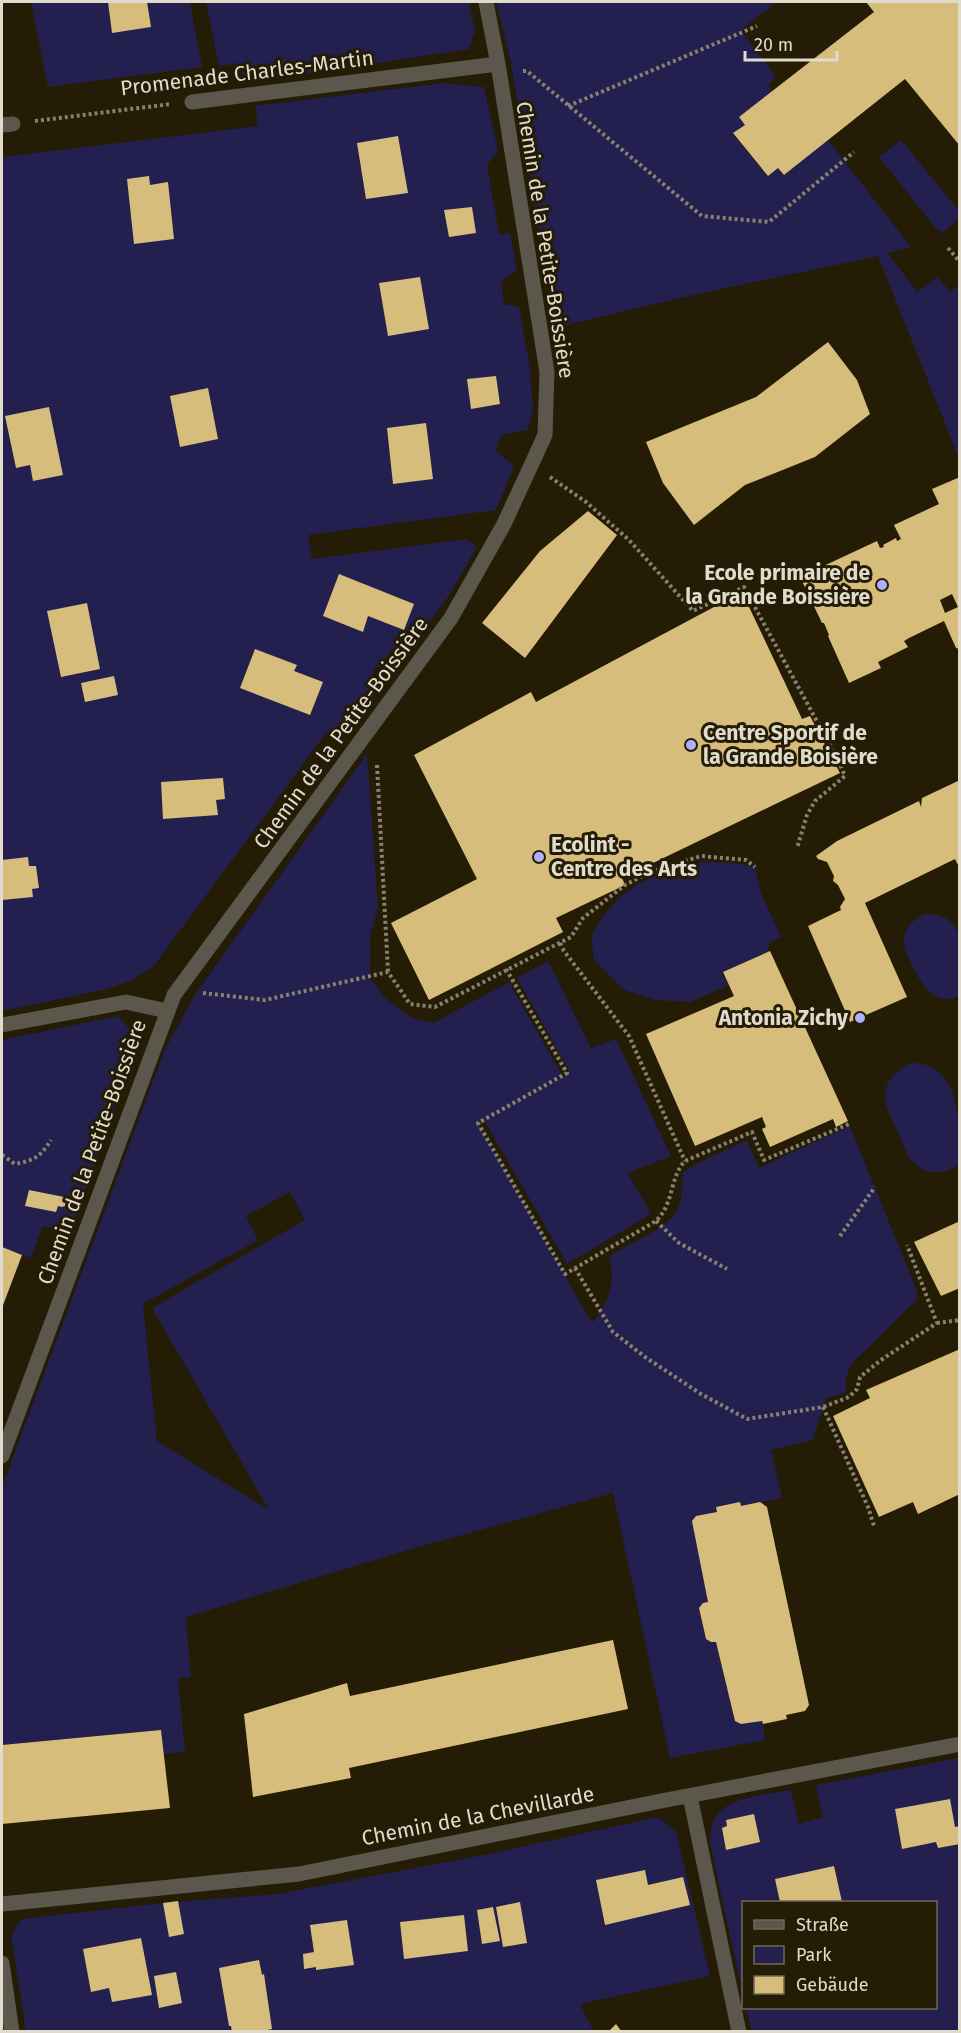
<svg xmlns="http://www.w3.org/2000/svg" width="961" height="2033" font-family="'Fira Sans',sans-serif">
  <rect width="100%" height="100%" fill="#251c05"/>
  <path fill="#231f4f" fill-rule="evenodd" d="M31 2H190L202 67 48 87Z
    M206 2H469L475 31 469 49 244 83 240 63 219 66Z
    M496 2H777L741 30 776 77 768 85 773 91 739 117 745 125 733 134 768 176 778 168 784 175 828 140 911 247 888 253 917 292 938 277 950 292 959 285V458L878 256 702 293 565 325 552 313 510 58Z
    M443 83 484 87 498 151 487 165 499 234 510 233 517 270 501 282 504 304 519 307 530 369 533 409 528 430 501 435 496 451 514 466 496 510 308 535 312 559 466 539 477 547 448 597 408 652 392 650 379 667H375L369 684 373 699 347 732 326 733 153 967 128 982 107 989 2 1011V157L258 126 255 106Z
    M901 140 959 211V219L944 232 938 231 879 157Z
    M367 754 378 908 370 936V978L385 998 410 1017 433 1023 509 982 562 1075 522 1098 570 1072 517 978 548 961 591 1048 616 1039 671 1156 628 1173 651 1214 567 1264 484 1120 478 1123 592 1323C609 1304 616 1281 609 1256 626 1246 663 1229 674 1215 683 1204 682 1186 683 1173L692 1166 747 1140 759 1168 850 1126 917 1291 916 1301 852 1363 846 1377V1393L826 1398 813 1440 771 1450 782 1498 741 1506 740 1502 717 1512 697 1516 693 1521 708 1602 699 1608 706 1639 711 1642H716L735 1721 741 1724 762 1721 765 1740 670 1758 613 1493 408 1550 186 1617 191 1677 178 1679 185 1752 164 1754 161 1730 2 1745V1487L165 1049 196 993ZM290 1192 305 1220 152 1308 269 1510 157 1441 143 1304 258 1240 246 1216Z
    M702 862 735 863 755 867 761 893 781 937 770 942 767 952 721 973 729 985 690 1002 655 1000 624 990 594 960 591 936 602 917 619 898 639 883 674 869Z
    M924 914C956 915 960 929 960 957 960 970 960 983 959 996 934 1007 921 984 912 965 907 954 902 945 905 933 908 924 916 919 924 914Z
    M118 1016 137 1037 128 1070 72 1227H42L31 1258 2 1247V1040Z
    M911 1063C961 1062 960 1124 959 1164 946 1175 925 1175 913 1162 905 1153 901 1139 896 1128 891 1116 882 1103 886 1089 889 1076 901 1068 911 1063Z
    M959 1758V2031H752L746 2008H936V1902H744L743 1994 710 1844C711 1837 710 1827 714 1820 726 1796 767 1795 791 1790L799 1824 823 1817 816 1785Z
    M658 1817 676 1831 710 1976 580 2004 593 2030 591 2031H26L11 1935 22 1919 163 1903 277 1894 484 1855Z"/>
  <path fill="#d7bd7c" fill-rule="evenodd" d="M108 2H147L151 27 112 33Z
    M866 2H958L960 4V146L905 79 784 175 778 168 768 176 733 133 745 125 739 117 874 12Z
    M398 136 408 193 366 199 357 143Z
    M149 176 150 185 168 182 174 239 134 244 127 179Z
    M472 207 476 233 449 237 444 210Z
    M420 277 429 329 388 336 379 283Z
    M828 342 857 380 870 414 815 457 745 485 694 525 663 483 646 442 756 397Z
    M496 376 500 404 471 409 467 379Z
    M208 388 218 439 180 447 170 396Z
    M49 407 63 475 33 481 30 465 16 468 5 416Z
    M426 423 433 479 393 484 387 428Z
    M960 477V649L956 648 944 621 909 638 904 641 908 647 878 662 881 668 849 683 828 636 829 635 824 623H822L800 577 877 541 880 548 884 547 883 545 896 538 897 541 901 539 894 525 939 504 932 489ZM952 594 958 607 945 613 940 600Z
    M588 511 617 535 525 658 482 623 540 551Z
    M339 574 414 604 404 630 368 616 363 632 323 616Z
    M742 592 802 719 810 716 840 773 622 878 625 885 556 918 563 932 429 1000 391 923 477 879 414 755 531 692 536 702Z
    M87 603 100 669 61 677 47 611Z
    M255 649 297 665 294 671 323 682 310 715 240 688Z
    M114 676 118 695 85 702 81 683Z
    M223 778 225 799 216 800 218 815 163 819 161 782Z
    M960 780V869L955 859 865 903 907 997 850 1022 808 926 841 910 840 907 845 899 838 885 833 881 834 876 827 862 818 859 816 856 837 841 919 801 921 807 922 798Z
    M28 857 29 866H36L39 888 32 889 33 897 2 900V860Z
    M770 951 848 1121 836 1127 833 1119 770 1147 762 1129 766 1127 762 1117 695 1146 646 1034 734 996 723 972Z
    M29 1190 64 1197 67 1200 65 1206 62 1207 58 1206 56 1212 25 1206Z
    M960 1221V1288L941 1296 914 1242Z
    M2 1247 22 1255 2 1308Z
    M960 1349V1494L918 1514 913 1502 879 1517 833 1416 870 1398 866 1390Z
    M740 1502 741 1506 760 1502 767 1507 809 1705 805 1711 786 1715 787 1719 763 1724 762 1721 741 1724 735 1721 716 1642H711L706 1639 699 1608 703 1603 708 1602 692 1521 696 1516 717 1512 716 1507Z
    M613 1640 628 1709 349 1768 351 1778 253 1797 244 1714 347 1683 350 1696Z
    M161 1730 170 1808 2 1824V1745Z
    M950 1799 955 1827 960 1826V1844L938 1848 936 1842 902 1849 895 1809Z
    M754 1814 760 1842 726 1850 722 1828 727 1826 726 1820Z
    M834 1866 842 1902H780L775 1879Z
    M645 1870 648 1885 683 1877 690 1905 605 1925 596 1880Z
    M178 1901 184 1934 169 1937 163 1903Z
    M520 1902 527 1943 503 1947 496 1907Z
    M493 1907 500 1941 482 1944 477 1910Z
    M464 1915 468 1951 404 1959 400 1922Z
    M347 1920 354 1965 316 1970V1967L304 1969 303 1954 314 1952 310 1925Z
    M141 1938 152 1995 112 2002 109 1988 91 1992 83 1949Z
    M259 1960 262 1975 264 1974 272 2029 257 2032H232L231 2026H229L219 1968Z
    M176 1972 182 2003 159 2008 154 1976Z
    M616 2024 622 2032H608Z"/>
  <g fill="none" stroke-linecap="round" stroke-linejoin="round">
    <path stroke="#89816f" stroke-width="4" stroke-dasharray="3 3" stroke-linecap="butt" d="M523 71H527L702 216 769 222 854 152
      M568 106 757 26
      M35 121 171 104
      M948 248 960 262
      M550 477 586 502 629 540 693 611 744 587 839 762 845 776 815 801 807 815 797 848
      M377 765 388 972
      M560 943 564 951 629 1036 685 1161
      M506 969 567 1073 478 1123 565 1274 656 1221C675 1202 669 1178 685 1161L752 1132 764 1160 849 1124
      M203 993 265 1000 388 972 410 1004 435 1007 571 937 583 918 625 885 648 873 701 856 746 860 755 867
      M2 1155 15 1164C35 1160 40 1157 51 1140
      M656 1221 679 1243 727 1269
      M840 1236 875 1187
      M575 1268 613 1332 645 1357 701 1394 747 1419 823 1407 849 1397 857 1389 860 1377 881 1360 937 1323 907 1245
      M937 1323 960 1320
      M823 1407 868 1507 874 1526"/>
    <path stroke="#5c574d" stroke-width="15" d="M192 102 498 64
      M2 125 13 124
      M2 1025 126 1002 167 1011
      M2 1456 174 995 451 618 504 524 545 435 547 372 498 64 486 2
      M690 1796 739 2032
      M2 1904 299 1874 661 1801 960 1744
      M2 1963 12 2032"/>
  </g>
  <g fill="#adaffb" stroke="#251c05" stroke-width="2">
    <circle cx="882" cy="585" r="6"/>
    <circle cx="691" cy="745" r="6"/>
    <circle cx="539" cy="857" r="6"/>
    <circle cx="860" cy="1018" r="6"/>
  </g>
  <g text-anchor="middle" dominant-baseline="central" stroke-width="6" stroke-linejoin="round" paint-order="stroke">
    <g font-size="21" fill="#e1dbcd" stroke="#251c05">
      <text transform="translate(247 73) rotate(-7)">Promenade Charles-Martin</text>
      <text transform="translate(545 240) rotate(81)">Chemin de la Petite-Boissière</text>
      <text transform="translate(341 733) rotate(-54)">Chemin de la Petite-Boissière</text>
      <text transform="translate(92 1152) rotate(-70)">Chemin de la Petite-Boissière</text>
      <text transform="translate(478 1816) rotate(-11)">Chemin de la Chevillarde</text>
    </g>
    <g font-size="21" font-weight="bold" fill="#e1dbcd" stroke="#251c05" text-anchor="end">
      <text x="870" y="573">Ecole primaire de<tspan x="870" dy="24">la Grande Boissière</tspan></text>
      <text x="703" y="733" text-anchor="start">Centre Sportif de<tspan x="703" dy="24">la Grande Boisière</tspan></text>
      <text x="551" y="845" text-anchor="start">Ecolint -<tspan x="551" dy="24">Centre des Arts</tspan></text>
      <text x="848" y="1018">Antonia Zichy</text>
    </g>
  </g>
  <rect width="961" height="2033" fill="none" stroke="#e1dbcd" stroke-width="6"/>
  <rect x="742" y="1901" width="195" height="108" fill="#251c05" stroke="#706855" stroke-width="1.5"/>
  <rect x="754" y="1920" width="30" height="9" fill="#5c574d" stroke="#706855" stroke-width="1.5"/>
  <text x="796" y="1931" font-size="18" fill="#e1dbcd">Straße</text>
  <rect x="754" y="1946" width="30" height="18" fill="#231f4f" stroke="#706855" stroke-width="1.5"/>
  <text x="796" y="1961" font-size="18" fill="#e1dbcd">Park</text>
  <rect x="754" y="1976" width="30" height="18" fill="#d7bd7c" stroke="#706855" stroke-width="1.5"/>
  <text x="796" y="1991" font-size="18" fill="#e1dbcd">Gebäude</text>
  <path d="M745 51v9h92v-9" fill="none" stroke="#e1dbcd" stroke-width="3"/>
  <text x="754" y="51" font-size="18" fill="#e1dbcd" stroke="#251c05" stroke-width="4.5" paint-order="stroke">20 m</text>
</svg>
